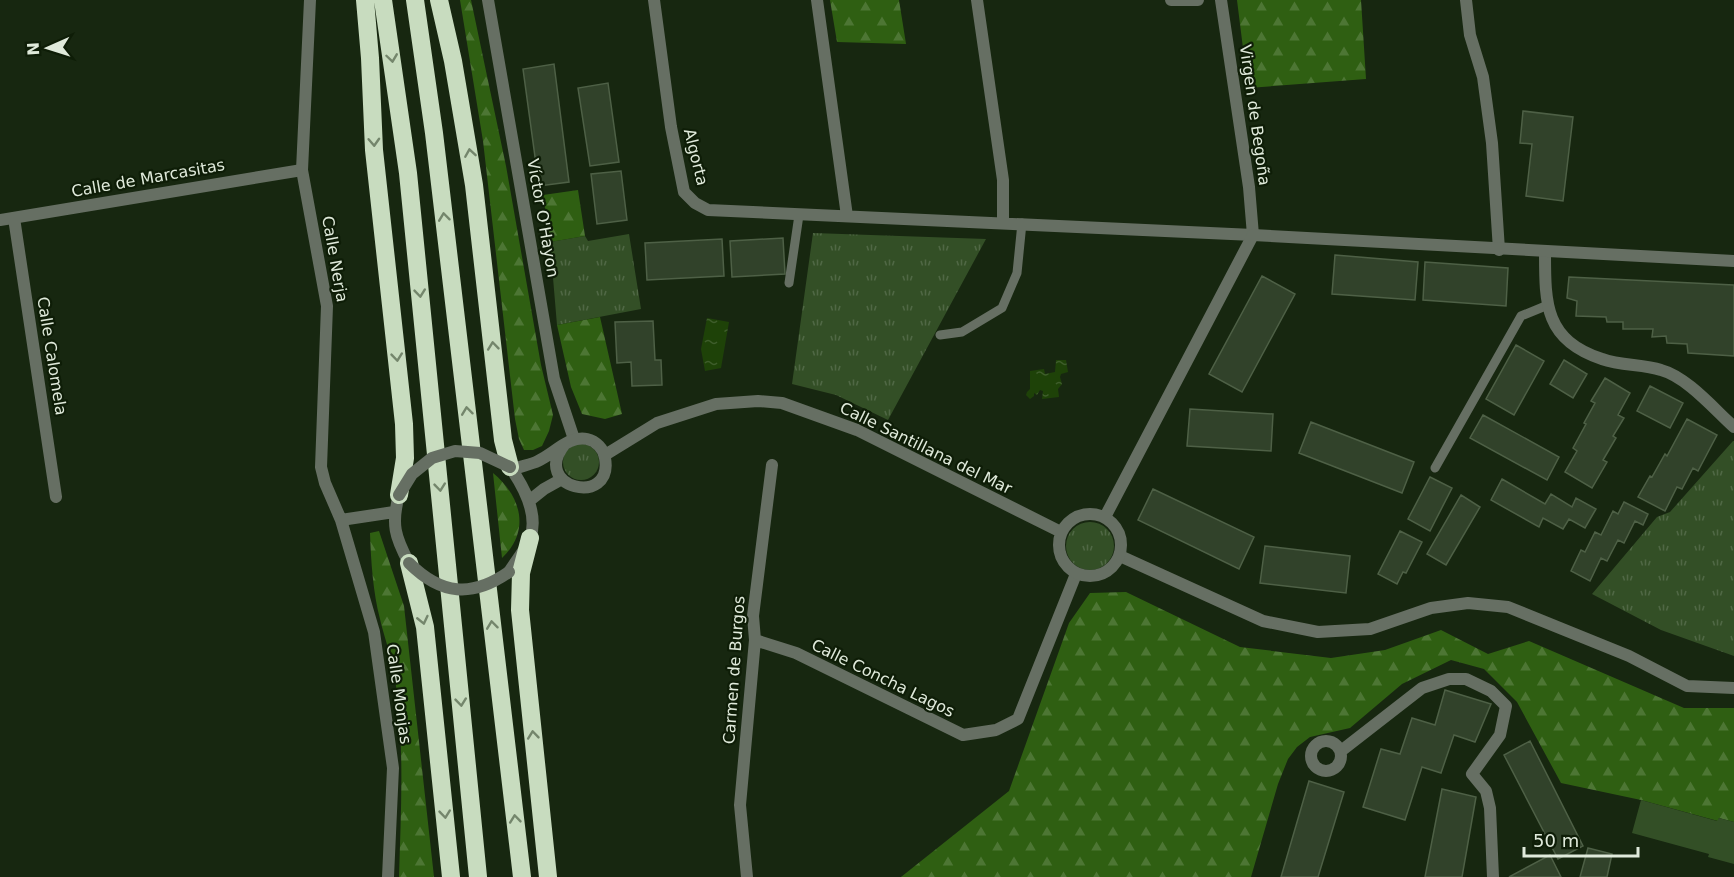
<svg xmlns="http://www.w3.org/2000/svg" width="1734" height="877" font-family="'DejaVu Sans',sans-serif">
  <defs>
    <pattern id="grass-tufts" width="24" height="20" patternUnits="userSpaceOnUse" patternTransform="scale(1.5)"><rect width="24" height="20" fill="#334f26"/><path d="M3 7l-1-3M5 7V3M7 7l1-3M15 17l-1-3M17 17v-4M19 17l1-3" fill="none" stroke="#506845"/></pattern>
    <pattern id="forest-firs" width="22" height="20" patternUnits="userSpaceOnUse" patternTransform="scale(1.5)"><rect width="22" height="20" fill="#2f5f12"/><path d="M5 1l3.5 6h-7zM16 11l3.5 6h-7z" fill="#4d7634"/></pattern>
    <pattern id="water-ripples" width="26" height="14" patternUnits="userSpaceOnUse" patternTransform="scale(1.5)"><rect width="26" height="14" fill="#1e4208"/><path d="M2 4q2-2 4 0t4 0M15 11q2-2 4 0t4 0" fill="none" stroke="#3e5d2b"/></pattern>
  </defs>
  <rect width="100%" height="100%" fill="#172710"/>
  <path fill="url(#grass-tufts)" d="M813 233 986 239 888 420 836 395 792 384Z
    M629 234 641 309 557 325 550 242 585 236 588 241Z
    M1733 441H1734V656L1661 630 1592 594 1657 517 1670 512Z
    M563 462a18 18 0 1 1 36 0a18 18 0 1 1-36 0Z
    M1066 546a24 24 0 1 1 48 0a24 24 0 1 1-48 0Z"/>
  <path fill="url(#forest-firs)" d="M460 0H471L506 166 541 365 553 415 549 431 542 446 533 450H524L519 439 515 419 483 141Z
    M830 0H899L906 44 837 42Z
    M1237 0H1361L1366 79 1248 88Z
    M578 190 585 236 550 242 543 195Z
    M600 317 622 414 605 419 582 414 571 387 557 325Z
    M493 473C521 496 531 531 502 558Z
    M379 531 404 606 434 877H399C401 809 405 740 394 672 391 654 384 637 380 619 373 592 371 562 370 533Z
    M1126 592 1240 647 1331 658 1385 650 1441 630 1488 654 1529 641 1684 708H1734V822L1719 818 1718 821 1641 800 1561 783 1517 702 1484 669 1451 660 1402 684 1350 728 1310 737 1297 747 1288 759 1278 784 1251 877H901L1009 791 1069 623 1090 593Z"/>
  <path fill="#334f26" d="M1641 800 1717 821 1719 818 1734 822V864L1708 857 1709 854 1632 833Z"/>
  <path fill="url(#water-ripples)" d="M707 318 729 322 721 368 705 371 701 349Z
    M1056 360H1066L1068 372 1061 374 1060 377 1062 384 1058 389 1059 397 1042 399 1043 391 1040 390 1037 395 1034 393V396L1030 399 1026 395 1027 392 1030 389V371L1044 369 1045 374 1055 372Z"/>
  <path fill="#31422a" stroke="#4e6046" stroke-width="1.5" d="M554 64 569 182 539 186 523 69Z
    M608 83 619 162 590 166 578 88Z
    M1523 111 1573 117 1563 201 1526 196 1532 144 1520 143Z
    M621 171 627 220 597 224 591 174Z
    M783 238 785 274 732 277 730 241Z
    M722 239 724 276 647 280 645 243Z
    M1335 255 1418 262 1415 300 1332 294Z
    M1425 262 1508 268 1506 306 1423 300Z
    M1262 276 1295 294 1242 392 1209 374Z
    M1569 277 1734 285V356L1688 353 1687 344 1667 343 1666 336 1652 337 1653 329H1623V322H1607L1606 317 1576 316 1577 301 1567 298Z
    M653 321 655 360H661L662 385 632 386 631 362 617 363 615 322Z
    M1516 345 1544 361 1514 415 1486 399Z
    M1564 360 1587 374 1573 398 1550 384Z
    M1605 378 1630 393 1618 415 1624 418 1613 436 1616 438 1603 460 1607 462 1592 488 1565 472 1577 451 1573 448 1586 424 1584 423 1595 403 1591 401Z
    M1650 386 1683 403 1670 428 1637 411Z
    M1190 409 1273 414 1271 451 1187 446Z
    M1483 415 1559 457 1547 480 1470 438Z
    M1687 419 1717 435 1698 471 1693 468 1682 489 1677 487 1665 511 1638 497 1650 476 1652 477 1665 454 1667 456Z
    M1311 422 1414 462 1402 493 1299 453Z
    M1430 477 1452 488 1430 531 1408 519Z
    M1502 479 1545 504 1551 494 1572 507 1576 498 1596 509 1585 528 1569 519 1563 529 1543 518 1539 527 1491 500Z
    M1153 489 1254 537 1239 569 1138 520Z
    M1461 495 1480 507 1446 565 1427 554Z
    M1624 502 1648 514 1643 525 1635 521 1624 543 1618 540 1607 561 1601 558 1590 581 1571 571 1581 550 1585 552 1595 532 1601 535 1613 511 1618 514Z
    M1400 531 1422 542 1406 573 1403 572 1397 584 1378 574Z
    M1265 546 1350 556 1346 593 1260 583Z
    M1445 690 1491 704 1475 742 1454 735 1441 773 1422 767 1405 820 1363 807 1381 749 1400 754 1412 718 1435 725Z
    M1530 741 1583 846 1558 859 1504 755Z
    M1309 781 1344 792 1318 877H1281Z
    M1442 789 1476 797 1462 877H1425Z
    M1588 848 1612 854 1607 877H1580Z
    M1550 855 1561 877H1509Z"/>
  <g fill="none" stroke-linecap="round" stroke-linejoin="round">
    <path stroke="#666f63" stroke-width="9" d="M789 283 799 215
      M940 335 962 332 1002 308 1017 273 1022 223
      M1435 468 1521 316 1548 305"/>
    <path stroke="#666f63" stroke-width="12" d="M488 0 554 379 574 439
      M654 0 671 127 684 192 695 203 708 210 1253 235 1249 187 1221 0
      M817 0 847 216
      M977 0 1003 180V222
      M1171 0H1198
      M1466 0 1470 35 1483 77 1492 143 1499 250
      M14 218 56 497
      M0 220 302 170
      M1545 252C1545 305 1545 340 1602 359 1621 366 1643 364 1661 370 1687 377 1714 409 1734 427
      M1120 556 1263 621 1318 632 1370 629 1431 608 1468 603 1508 607 1629 656 1687 686 1734 688
      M755 640 796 653 963 735 996 730 1018 719 1076 574
      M1311 756a15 15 0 1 1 30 0a15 15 0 1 1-30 0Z
      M1341 751 1422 688 1449 679H1466L1491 691 1506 706 1500 735 1472 774 1486 791 1490 808 1493 877
      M747 877 740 805 755 640 753 616 772 465"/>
    <path stroke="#666f63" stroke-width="12" d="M310 0 302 170 327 306 321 467 325 483 341 520 374 632 393 768 388 877
      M605 455 657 423 716 404 758 401 782 403 857 430 1061 532
      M512 470C520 466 530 465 538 461 554 454 569 435 587 439 596 441 604 449 605 458 614 508 529 488 565 444
      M399 495C391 524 395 537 409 563
      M529 501 544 489 562 479
      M1059 545a31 31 0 1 1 62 0a31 31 0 1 1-62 0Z
      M1105 517 1253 235 1734 261
      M341 520 394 512
      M509 572C516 561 525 550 530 539 539 514 524 487 510 467"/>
    <path stroke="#c8dcbf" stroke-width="18" d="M365 0 370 58 374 150 404 424 405 458 399 495
      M383 0 408 173 478 877
      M415 0 434 133 522 877
      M439 0 453 61 474 185 503 440 510 467
      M530 538 521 573 520 610 548 877
      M409 563 425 627 451 877"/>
    <path stroke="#666f63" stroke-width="12" d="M399 495 412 474 432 458 455 451 480 453 510 467
      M409 563C441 595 472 598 509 572"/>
  </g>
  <defs><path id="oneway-chevron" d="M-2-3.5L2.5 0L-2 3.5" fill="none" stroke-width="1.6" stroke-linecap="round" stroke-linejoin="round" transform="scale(1.5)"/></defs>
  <g stroke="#74866c">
    <use href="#oneway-chevron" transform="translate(392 58) rotate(82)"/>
    <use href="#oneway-chevron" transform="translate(374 142) rotate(87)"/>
    <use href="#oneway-chevron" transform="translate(470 153) rotate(-99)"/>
    <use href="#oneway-chevron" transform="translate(444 217) rotate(-97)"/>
    <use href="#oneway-chevron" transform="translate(420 293) rotate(84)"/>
    <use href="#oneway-chevron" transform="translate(493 346) rotate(-96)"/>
    <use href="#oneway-chevron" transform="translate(397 357) rotate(84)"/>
    <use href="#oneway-chevron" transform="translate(467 411) rotate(-97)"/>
    <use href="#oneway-chevron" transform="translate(440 487) rotate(84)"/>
    <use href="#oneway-chevron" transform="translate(423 620) rotate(77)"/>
    <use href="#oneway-chevron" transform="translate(492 625) rotate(-97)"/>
    <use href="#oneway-chevron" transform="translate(461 702) rotate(84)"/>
    <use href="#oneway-chevron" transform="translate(533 735) rotate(-96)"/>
    <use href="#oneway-chevron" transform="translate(445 814) rotate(84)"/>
    <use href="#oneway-chevron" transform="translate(515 819) rotate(-96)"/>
  </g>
  <g text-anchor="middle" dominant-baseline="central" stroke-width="4.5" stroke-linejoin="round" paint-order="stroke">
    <g font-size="16" fill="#e0eadb" stroke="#0e1d07">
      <text transform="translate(1255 115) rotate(82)">Virgen de Begoña</text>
      <text transform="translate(696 157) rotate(76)">Algorta</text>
      <text transform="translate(148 178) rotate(-10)">Calle de Marcasitas</text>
      <text transform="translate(543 218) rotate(80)">Víctor O'Hayon</text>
      <text transform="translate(335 259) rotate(80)">Calle Nerja</text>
      <text transform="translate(52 356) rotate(81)">Calle Calomela</text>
      <text transform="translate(926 448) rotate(26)">Calle Santillana del Mar</text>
      <text transform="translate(734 670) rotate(-86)">Carmen de Burgos</text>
      <text transform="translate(883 678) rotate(26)">Calle Concha Lagos</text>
      <text transform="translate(399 694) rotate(82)">Calle Monjas</text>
    </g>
  </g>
  <g transform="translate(48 48) rotate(267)" stroke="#0e1d07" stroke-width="4.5" paint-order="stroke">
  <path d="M0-4.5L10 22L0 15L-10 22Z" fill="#e0eadb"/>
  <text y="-9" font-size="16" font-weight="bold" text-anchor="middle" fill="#e0eadb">N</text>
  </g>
  <path d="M1524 847v9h114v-9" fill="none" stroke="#e0eadb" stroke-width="3"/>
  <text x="1533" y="847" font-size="18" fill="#e0eadb" stroke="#0e1d07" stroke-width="4.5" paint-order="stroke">50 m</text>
</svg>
